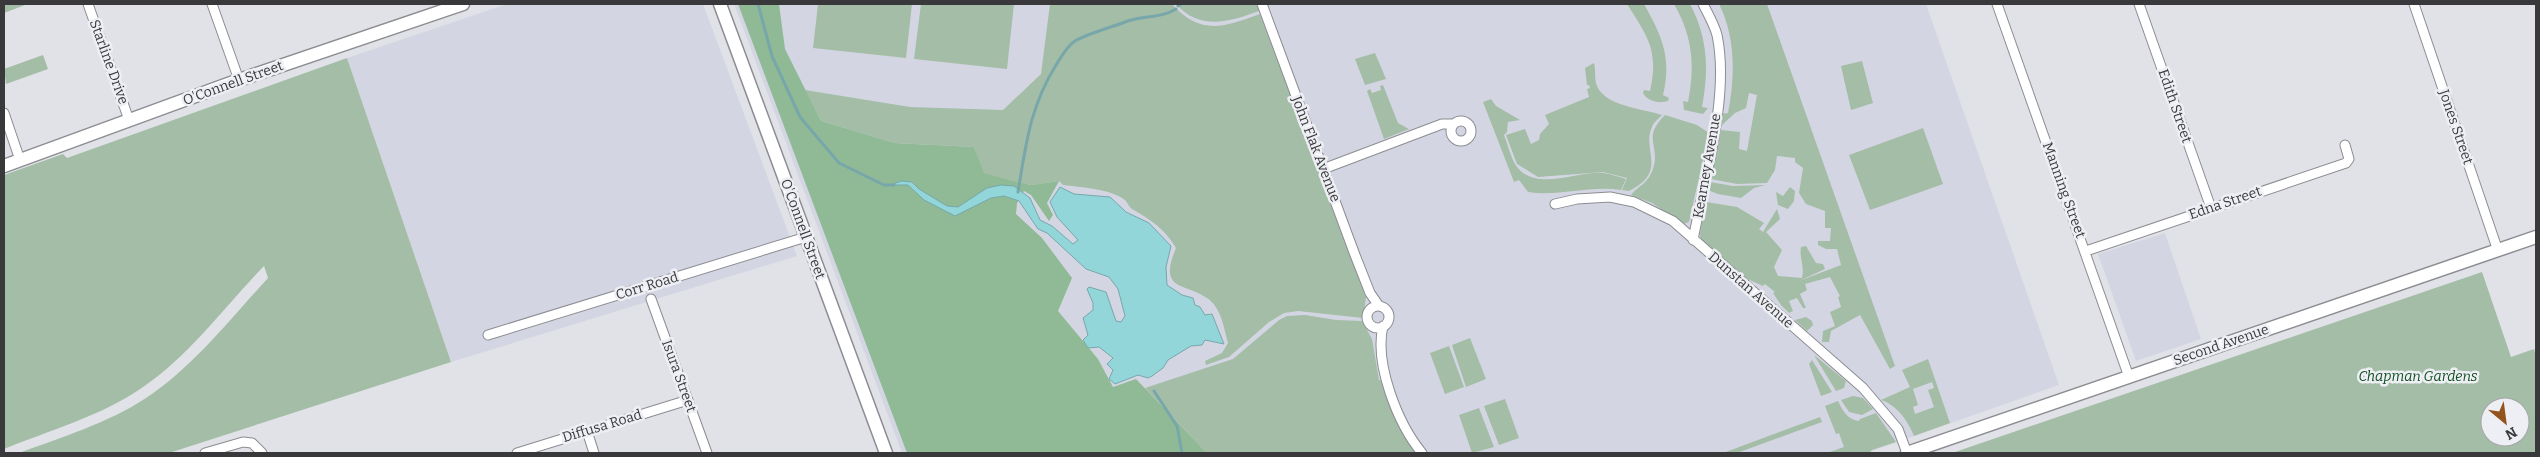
<svg xmlns="http://www.w3.org/2000/svg" width="2540" height="457" font-family="Bitter,serif">
  <rect width="100%" height="100%" fill="#e0e2e7"/>
  <path fill="#d3d6e2" d="M507 4H703L797 256 451 362 347 58Z
    M734 4H1926L2059 385 1866 453H902Z
    M2165 233 2201 339 2136 361 2098 254Z"/>
  <path fill="#a4bda6" fill-rule="evenodd" d="M4 4H25V5L4 13Z
    M818 4H912L906 58 813 48Z
    M921 4H1014L1007 69 914 59Z
    M1050 4H1172C1200 36 1225 27 1260 14L1366 297 1363 318 1298 311 1284 313 1269 322 1229 357 1206 365 1205 361 1222 353 1228 343C1224 328 1221 307 1207 298 1183 282 1158 291 1176 248 1165 229 1151 220 1132 209 1129 207 1128 203 1125 200 1111 189 1081 187 1063 185L1059 181 1031 185 983 173 974 147 895 143 821 121 805 90 910 107 1003 110 1041 74Z
    M1176 4H1256L1259 11C1229 22 1200 31 1176 4Z
    M1627 4H1644C1662 36 1672 58 1663 95L1669 98 1668 101C1659 104 1647 101 1643 93L1644 90 1650 91C1659 51 1648 37 1627 4Z
    M1674 4H1690C1708 38 1709 70 1702 107L1708 108 1703 114 1684 110 1683 101 1688 102C1695 66 1693 37 1674 4Z
    M1719 4H1767L1895 366 1890 369 1860 315 1831 331 1829 342H1822L1823 331 1835 326 1830 312 1841 307 1838 297 1840 296 1830 277 1805 284 1807 290 1800 294 1806 308H1803L1797 298 1789 301 1793 311 1789 313 1781 305 1773 293 1775 292 1765 284 1763 286 1743 277 1701 241 1700 234 1706 202 1737 207 1764 223 1759 229 1763 232 1777 209 1780 219 1766 232 1782 250 1774 267 1778 276 1802 278C1805 267 1799 258 1801 247L1806 246 1816 263 1823 264 1825 269 1799 281 1841 265 1837 249H1826L1818 245V241H1830L1831 228H1825V211L1806 204 1799 193 1803 168 1795 162V158L1777 156 1775 170 1767 183 1737 184 1711 179 1721 130 1740 132 1739 149 1747 151 1757 95 1749 93 1746 108 1735 113 1721 126 1722 114 1728 113C1735 77 1736 38 1719 4Z
    M1375 53 1386 79 1365 85 1355 59Z
    M43 55 48 69 6 84 4 69Z
    M347 58 451 362 169 453H19C62 437 108 423 146 398 193 367 230 319 268 278L264 266C225 306 190 355 143 387 102 416 50 430 4 449V175L63 154 67 158Z
    M1862 61 1873 103 1851 110 1841 66Z
    M1594 63C1596 70 1594 79 1597 86 1605 106 1644 109 1662 115 1659 118 1653 123 1652 127 1641 150 1669 171 1629 191L1622 190 1627 178 1603 172 1538 177 1517 164 1506 135 1525 129 1531 144 1539 140 1540 134 1549 124 1545 115 1589 97 1587 89 1590 88 1589 85H1587L1585 68Z
    M1383 85 1398 123 1409 129 1384 139 1367 91 1370 89 1372 93 1381 90 1380 86Z
    M1491 99 1496 106 1520 120 1508 122 1507 132 1504 135C1508 145 1511 159 1517 167 1537 192 1577 171 1603 173 1611 174 1619 177 1626 179L1621 190C1589 185 1559 197 1528 192L1519 180 1514 182 1483 102Z
    M1665 115 1697 125 1709 133 1689 222 1683 224 1652 203 1631 195C1639 185 1647 185 1653 169 1661 145 1641 139 1665 115Z
    M1923 128 1943 184 1870 210 1849 155Z
    M1710 182 1733 186 1765 185 1754 188 1741 198 1718 194 1708 190Z
    M1790 187 1795 191 1794 201 1788 209 1778 205 1776 192 1783 196Z
    M2482 272 2511 357 2534 349 2536 356V453H1952ZM2490 407H2520V437H2490Z
    M1305 315 1336 320 1362 321 1372 339 1379 380 1383 381 1407 441 1416 453H1207L1145 388 1233 359 1279 320 1287 316Z
    M1806 317 1812 321 1813 325 1807 331 1795 320Z
    M1470 338 1486 379 1466 387 1452 345Z
    M1449 346 1464 387 1445 394 1430 353Z
    M1814 355 1846 381 1844 388 1836 391Z
    M1928 359 1950 423 1914 436C1908 421 1897 405 1881 400L1910 387 1902 370ZM1932 382 1934 388 1928 390 1934 407 1915 414 1913 407 1918 405 1913 389Z
    M1812 360 1832 392 1821 396 1809 364Z
    M1853 396 1863 398 1873 409 1862 415 1849 412 1841 400Z
    M1505 399 1519 438 1499 445 1484 406Z
    M1838 401C1843 412 1849 420 1859 421L1860 419 1876 413 1896 442 1872 450 1869 453H1827L1844 447 1839 433 1836 434 1825 406Z
    M1479 408 1494 447 1472 453 1459 415Z
    M1820 417 1822 422 1737 453H1723Z"/>
  <path fill="#90ba95" d="M738 4H779L785 49 821 121 895 143 974 147 984 173 1031 185 1059 181 1047 203 1053 215 1049 221 1031 195 1024 191 1017 203 1016 214 1042 238 1072 278 1058 311 1098 359 1113 387 1136 379 1207 453H907Z"/>
  <path fill="#92d6da" stroke="#77a7aa" d="M901 181 912 182 919 189 947 206 958 207 987 188 1001 185 1014 186 1030 198 1040 220 1052 226 1073 244 1078 240 1057 217 1050 202 1060 187 1074 194 1110 197 1126 212 1149 223 1171 246 1166 267 1167 285 1182 295 1193 298 1195 305 1200 307 1205 315 1212 314 1224 344 1205 340 1202 345 1191 346 1168 360 1163 368 1152 376 1148 378 1138 375 1115 384 1109 379 1113 370 1107 364 1113 358 1099 347 1088 348 1083 340 1088 335 1083 318 1093 310V303L1087 289 1089 287 1106 292 1116 321 1121 322 1125 316 1118 289 1109 277 1086 269 1047 233 1038 229 1019 201 1004 196 991 198 955 216 924 200 908 185H891Z"/>
  <g fill="none" stroke-linecap="round" stroke-linejoin="round">
    <path stroke="#77a7aa" stroke-width="3" d="M758 4 772 56 800 117 839 163 884 185H894
      M1178 6 1181 4
      M1018 192C1026 144 1030 107 1056 65 1062 56 1066 47 1075 41 1088 33 1110 28 1125 22 1142 15 1160 19 1176 9
      M1154 391 1177 426 1182 453"/>
    <defs>
      <path id="street" d="M88 4 129 120
        M212 4 239 80
        M1262 4 1355 255 1370 293 1379 306
        M1997 4 2129 377
        M2139 4 2211 208
        M2414 4 2498 251
        M4 113 20 160
        M1451 131a10 10 0 1 1 20 0a10 10 0 1 1-20 0Z
        M1323 169 1442 124H1454
        M1555 204 1577 199 1610 197 1634 202 1673 221 1863 388 1898 429 1907 453
        M1693 240C1704 180 1730 96 1717 35 1714 24 1708 14 1703 4
        M2086 251 2346 163 2349 159 2345 145
        M651 299 707 453
        M1367 317a11 11 0 1 1 22 0a11 11 0 1 1-22 0Z
        M1383 326C1374 364 1398 424 1422 453
        M488 335 806 237
        M587 431 594 453
        M205 453 243 442 252 443 262 453
        M517 453 688 400"/>
      <path id="secondary" d="M720 4 886 453
        M4 166 239 80 463 4
        M1907 453 2536 237"/>
    </defs>
    <use href="#street" stroke="#8c8d92" stroke-width="11"/>
    <use href="#secondary" stroke="#8c8d92" stroke-width="15"/>
    <use href="#street" stroke="#fff" stroke-width="9"/>
    <use href="#secondary" stroke="#fff" stroke-width="12"/>
  </g>
  <g text-anchor="middle" dominant-baseline="central" stroke-width="5" stroke-linejoin="round" paint-order="stroke">
    <g font-size="14" fill="#39393b" stroke="#eeeff4">
      <text transform="translate(109 62) rotate(70)">Starline Drive</text>
      <text transform="translate(233 83) rotate(-20)">O'Connell Street</text>
      <text transform="translate(2175 106) rotate(71)">Edith Street</text>
      <text transform="translate(2456 127) rotate(71)">Jones Street</text>
      <text transform="translate(1316 149) rotate(69)">John Flak Avenue</text>
      <text transform="translate(1707 166) rotate(-80)">Kearney Avenue</text>
      <text transform="translate(2064 190) rotate(70)">Manning Street</text>
      <text transform="translate(2225 203) rotate(-19)">Edna Street</text>
      <text transform="translate(803 229) rotate(70)">O'Connell Street</text>
      <text transform="translate(647 286) rotate(-17)">Corr Road</text>
      <text transform="translate(1751 290) rotate(41)">Dunstan Avenue</text>
      <text transform="translate(2221 345) rotate(-19)">Second Avenue</text>
      <text transform="translate(679 376) rotate(70)">Isura Street</text>
      <text transform="translate(602 426) rotate(-17)">Diffusa Road</text>
    </g>
    <g font-size="14" font-style="italic" fill="#115021" stroke="#eeeff4">
      <text x="2418" y="376">Chapman Gardens</text>
    </g>
  </g>
  <rect width="2540" height="457" fill="none" stroke="#39393b" stroke-width="10"/>
  <g transform="translate(2505 422) rotate(151)"><circle r="24" fill="#eeeff4" stroke="#a6a6aa"/>
  <path d="M0-4L9 19L0 12L-9 19Z" fill="#93531d"/>
  <text y="-8" font-size="14" font-weight="bold" text-anchor="middle" fill="#39393b">N</text>
  </g>
</svg>
